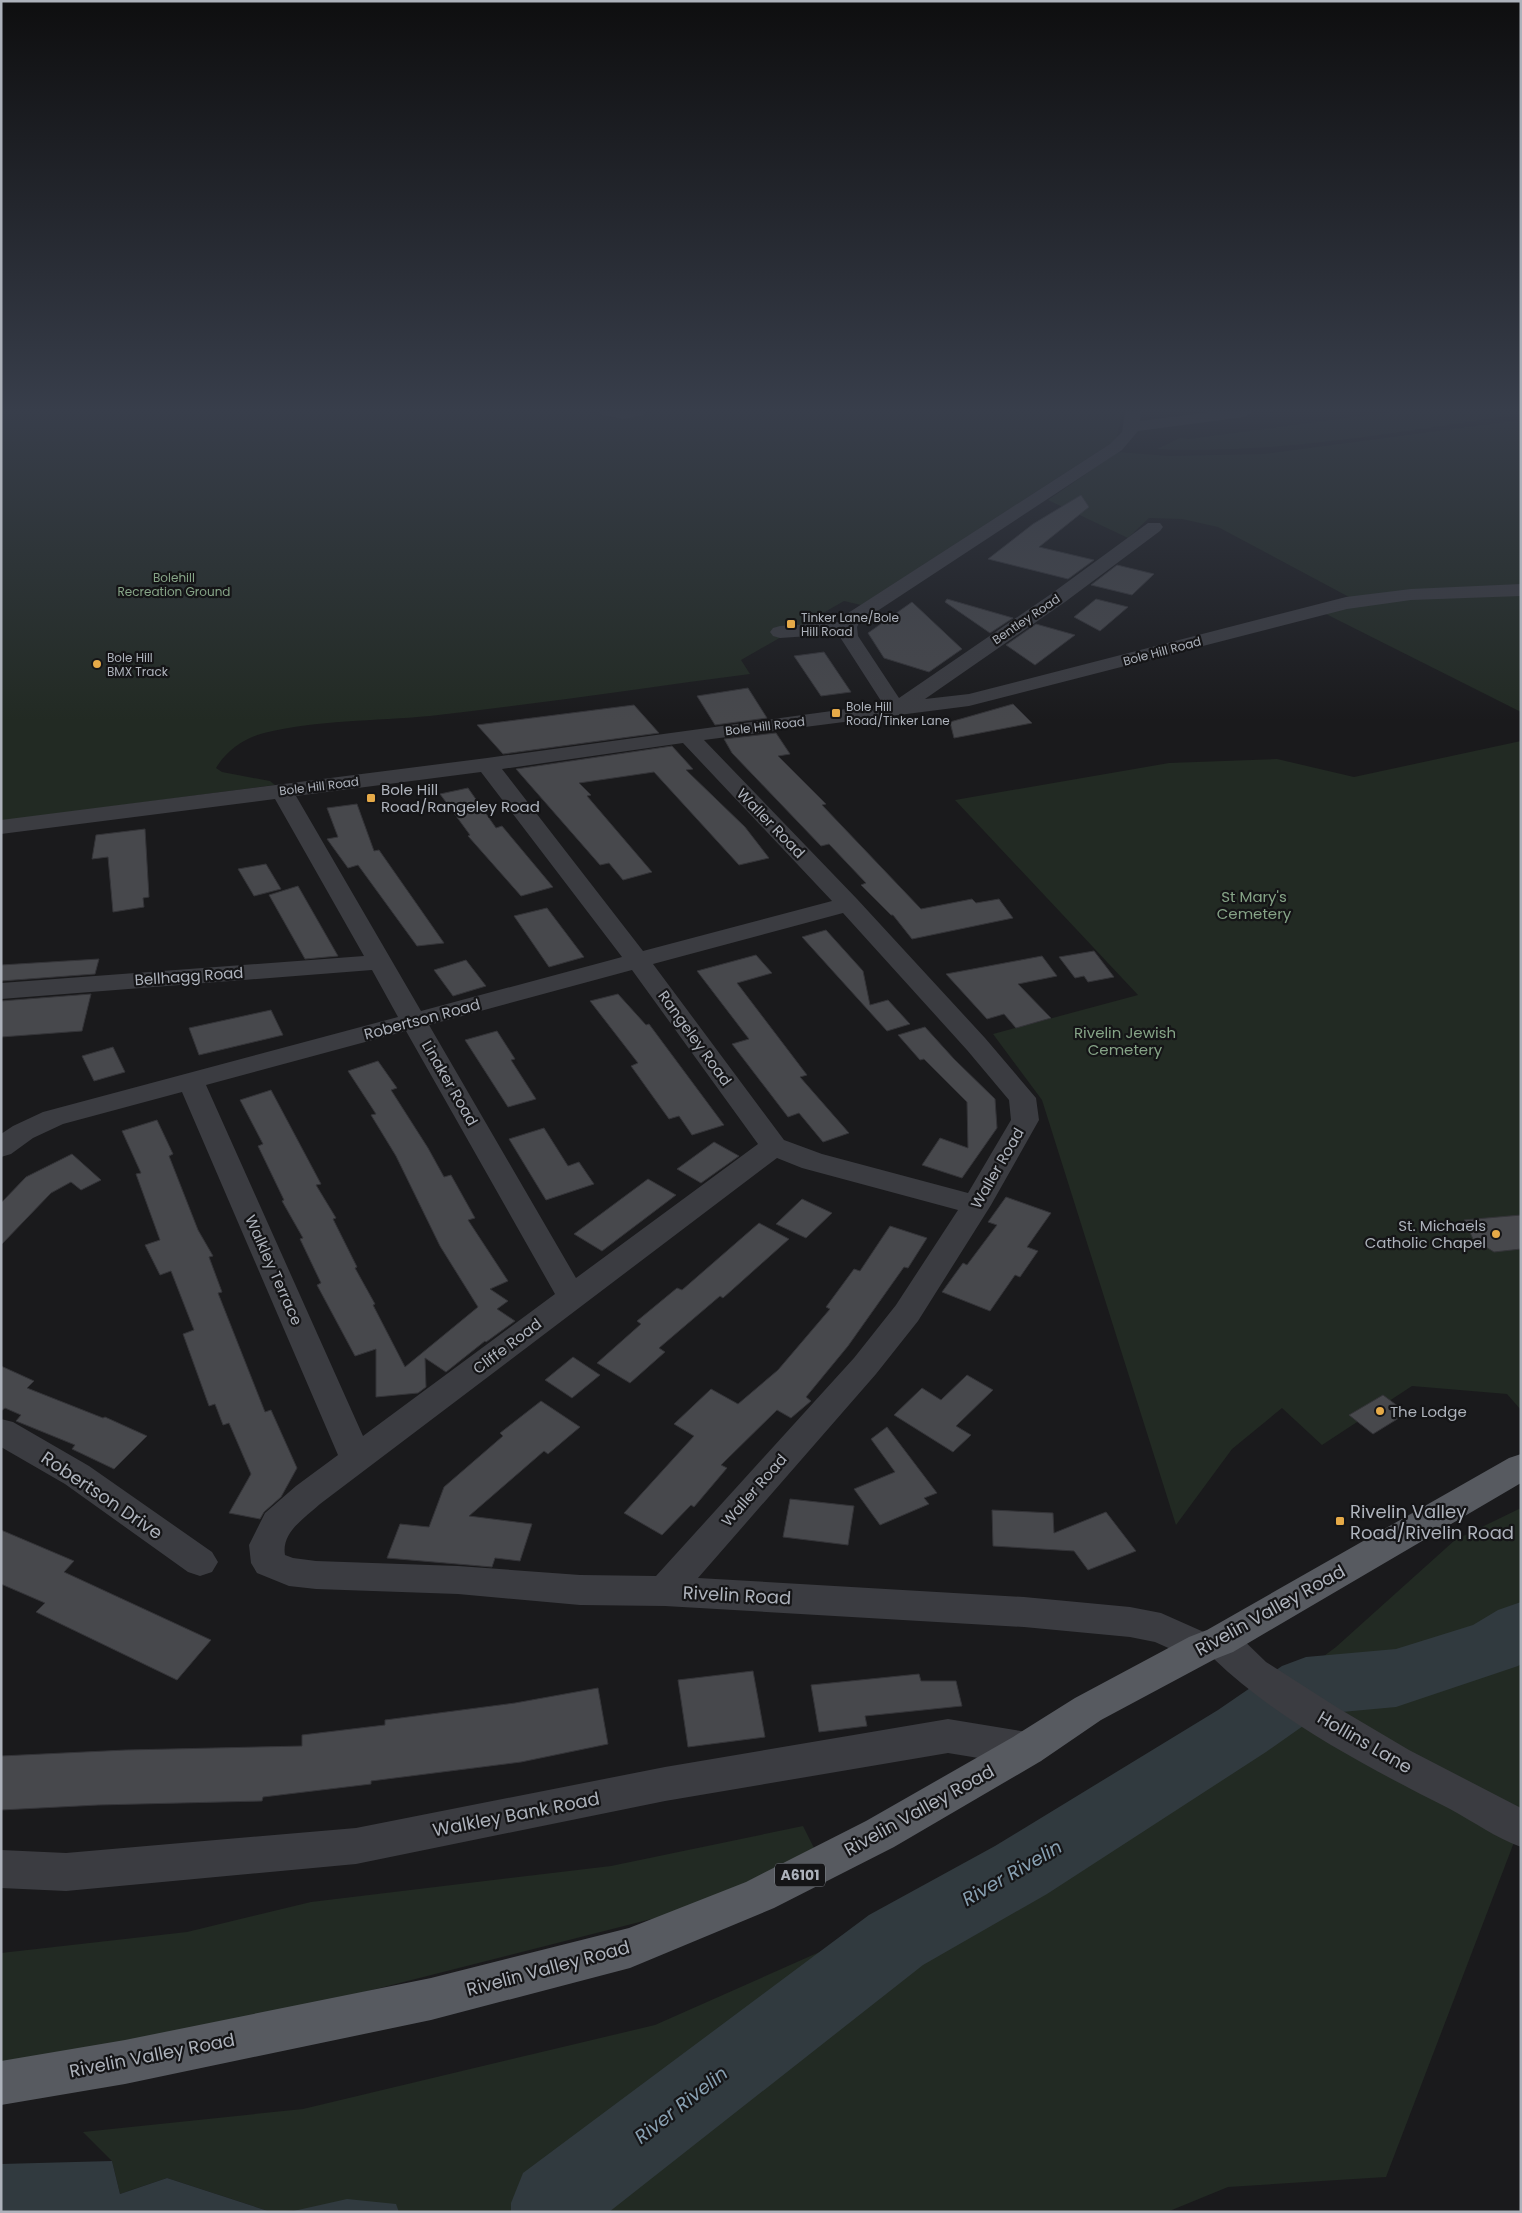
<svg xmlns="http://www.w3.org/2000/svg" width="1522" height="2213" font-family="Poppins,sans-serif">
  <rect width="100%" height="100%" fill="#1a1a1c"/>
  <path fill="#222a23" d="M1 412H588C611 421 628 420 651 412H1123L1116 440 861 605 844 601 741 660 750 674C643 688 537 704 430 716 375 721 317 720 264 733 244 738 226 751 216 768L222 772 270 781 275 785 1 821Z
    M1392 412H1521V414C1402 431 1277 455 1157 449L1180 438 1189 439Z
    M1521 420V712L1318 610 1346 603 1349 597 1218 527 1182 519 1149 518 1128 538 1048 500 1118 452 1169 456 1264 454Z
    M1521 741V1410L1507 1394 1412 1386 1322 1445 1282 1408 1232 1449 1176 1525 1042 1100 993 1034 1138 995 955 800 1169 763 1277 759 1354 777Z
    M1521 1508V1824L1386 2177 1228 2187 1167 2212H399L395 2204 271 2212 167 2178 120 2194 112 2161 83 2132 303 2109 655 2025 903 1915 1220 1733 1336 1647 1455 1540Z
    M803 1826 823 1866 683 1911 309 2006 1 2066V1953L187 1932 311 1902 611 1866Z"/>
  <path fill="#313a3f" d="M112 2161 120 2194 167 2178 271 2212H1V2164Z
    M347 2199 396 2204 399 2212H289Z"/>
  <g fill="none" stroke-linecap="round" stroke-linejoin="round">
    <path fill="#313a3f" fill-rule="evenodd" d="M1521 1602V1664L1518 1666 1396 1707 1320 1714 1266 1752 1047 1894 923 1965 609 2212H511V2203L523 2173 869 1915 995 1846 1218 1710 1282 1666 1306 1657 1396 1649 1473 1625 1498 1610Z"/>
  </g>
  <path fill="#47484c" stroke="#343438" d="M1081 495 1089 507 1039 547 1094 560 1068 579 988 559 1033 524Z
    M1117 565 1154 574 1132 595 1091 585Z
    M947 599 1013 618 990 633 945 602Z
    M1096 599 1128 607 1100 631 1074 617Z
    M912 602 962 649 929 672 884 658 868 633Z
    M1036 624 1075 635 1035 665 1006 645Z
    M824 652 851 692 821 696 794 656Z
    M748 688 767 718 715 725 697 696Z
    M1013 704 1032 723 954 738 950 722Z
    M634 705 659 733 503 754 477 725Z
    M776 733 790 754 778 756 826 804 822 805 921 909 972 899 976 903 999 899 1013 918 912 939 893 915H891L861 885 866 883 829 844 821 846 732 753 724 739Z
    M672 746 693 769 686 770 745 827 769 858 739 865 654 772 579 783 591 795 587 796 652 872 623 880 609 863 600 865 516 769Z
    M468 788 496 828 502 826 553 887 521 896 468 836 470 835 440 794Z
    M357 804 374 851 379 850 444 943 417 946 358 865 348 868 327 839 338 837 327 808Z
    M145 829 149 897 143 898 144 907 113 912 108 857 92 859 96 835Z
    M266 864 281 889 254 896 238 869Z
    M298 886 338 956 305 959 269 895Z
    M547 908 584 957 549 967 514 916Z
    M826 930 863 971 870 1005 888 1000 910 1024 887 1031 802 937Z
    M1094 951 1114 977 1088 982 1084 976 1075 978 1059 957Z
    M756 955 772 973 737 983 807 1075 800 1077 849 1133 823 1142 799 1113 788 1117 732 1044 749 1039 697 971Z
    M1042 956 1057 976 1018 984 1051 1018 1016 1028 1004 1014 987 1019 946 974Z
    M99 959 95 974 1 981V965Z
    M466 960 486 986 453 996 434 970Z
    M91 994 82 1031 1 1037V1001Z
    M618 994 646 1025 649 1024 724 1125 692 1135 679 1116 669 1119 631 1066 638 1063 590 1001Z
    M271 1010 283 1035 199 1055 189 1028Z
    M925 1027 954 1059 995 1099 997 1128 962 1178 922 1165 940 1138 968 1148 967 1102 924 1059 920 1060 898 1035Z
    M497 1031 515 1059 511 1060 536 1099 508 1107 465 1040Z
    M113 1047 125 1072 94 1081 82 1056Z
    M378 1061 397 1088 391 1090 428 1148 444 1177 451 1175 475 1218 468 1220 508 1281 490 1289 508 1301 497 1309 515 1321 486 1342 485 1341 446 1372 425 1358 426 1387 418 1393 376 1397V1349L355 1356 317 1285 321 1283 300 1239 303 1238 282 1201 284 1200 258 1146 263 1144 240 1100 271 1090 321 1184 316 1185 336 1218 333 1219 357 1267 355 1268 375 1304 373 1305 405 1367 478 1307 440 1246 396 1156 371 1115 376 1114 348 1071Z
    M157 1120 173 1154 169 1156 198 1230 213 1256 209 1257 222 1292 218 1293 265 1412 271 1410 297 1468 281 1497 264 1512 260 1519 229 1513 251 1474 229 1423 223 1425 215 1404 209 1406 183 1334 194 1330 171 1271 160 1275 145 1245 160 1240 136 1174 141 1173 122 1131Z
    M544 1128 568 1166 579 1162 594 1184 546 1200 509 1139Z
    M714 1142 739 1156 701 1183 677 1169Z
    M72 1154 101 1180 81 1190 71 1182 51 1193 1 1245V1203L26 1177Z
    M648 1179 676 1195 602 1251 574 1234Z
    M1006 1197 1051 1213 1027 1247 1038 1251 1020 1277 1015 1275 990 1311 942 1292 963 1263 967 1265 997 1225 988 1222Z
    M802 1199 832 1213 806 1238 776 1224Z
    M1521 1215V1249L1494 1252 1473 1239 1464 1220Z
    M759 1223 789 1239 723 1298 720 1296 659 1348 665 1352 630 1383 597 1363 641 1324 637 1321 677 1288 682 1290Z
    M890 1226 927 1238 908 1268 904 1267 848 1346 806 1397 811 1401 791 1418 777 1410 721 1465 727 1468 694 1507 691 1505 662 1535 624 1513 694 1436 674 1424 711 1389 738 1404 778 1370 830 1309 826 1307 854 1269 860 1271Z
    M573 1357 600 1375 572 1398 545 1380Z
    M1 1366 34 1381 27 1388 103 1418 105 1417 147 1436 114 1469 72 1449 75 1445 16 1421 21 1415 5 1408 1 1411Z
    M967 1375 993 1390 956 1426 971 1435 953 1452 894 1415 922 1388 941 1400Z
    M1383 1395 1407 1413 1373 1434 1349 1415Z
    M541 1401 580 1427 548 1454 544 1451 469 1516 532 1524 520 1561 495 1558 492 1567 387 1558 400 1524 429 1527 444 1487 503 1436 500 1433Z
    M887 1427 937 1493 924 1498 929 1504 880 1525 854 1489 895 1472 871 1439Z
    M790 1499 854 1506 848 1545 783 1537Z
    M992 1510 1053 1513 1054 1533 1106 1512 1136 1551 1088 1570 1074 1551 993 1546Z
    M1 1530 74 1561 64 1572 211 1640 177 1680 36 1612 45 1603 1 1584Z
    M753 1671 765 1737 688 1747 678 1680Z
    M919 1674 921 1681H956L962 1706 865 1716 867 1726 819 1732 811 1685Z
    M598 1688 608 1744 521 1762 371 1781V1784L263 1797 262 1801 98 1805 1 1810V1756L126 1750 302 1746V1735L385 1725V1720L515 1703Z"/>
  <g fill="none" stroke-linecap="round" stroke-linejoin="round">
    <path fill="#3b3c41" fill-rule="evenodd" d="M600 412H645L643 415 624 419 602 415Z
      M1125 412H1141L1140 421 1211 412H1252L1244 417 1138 431 1122 450 859 623 857 627 858 636 899 698 1051 594 1148 523H1160L1163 527 1160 531 1065 602 925 699 969 694 1346 597 1411 589 1521 584V596L1411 600 1347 609 969 706 704 740 857 899 985 1038 1036 1098 1039 1120 991 1205 918 1321 876 1374 698 1578 1024 1597 1130 1607 1161 1613 1206 1633 1220 1626 1233 1630 1266 1662 1338 1708 1409 1750 1521 1808V1847C1496 1838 1474 1822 1450 1809 1371 1769 1278 1721 1214 1659L1202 1663 1155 1642 1130 1637 1024 1627 665 1606 580 1605 458 1594 316 1589 289 1586 257 1573 251 1563 249 1545 265 1513 296 1486 338 1455 182 1092 63 1124 33 1138 11 1154 1 1157V1134L13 1126 43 1112 398 1017 372 970 1 999V983L364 956 275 799 1 834V820L487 758 883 704 838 634 780 638 773 636 770 632 773 628 780 626 841 622 845 615 1110 444 1122 432ZM683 743 832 901 643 951 502 769ZM481 772 622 957 421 1011 296 796ZM843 913 967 1050 1009 1100 1011 1120 968 1193 822 1154 784 1140 653 964ZM632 970 758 1144 576 1278 429 1025ZM406 1031 555 1294 363 1436 206 1085ZM777 1158 802 1168 958 1210 896 1305 854 1358 656 1576 580 1575 458 1566 316 1561 293 1558 285 1555C281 1532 305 1518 320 1504Z
      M1 1419 13 1422 89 1466 212 1552 218 1562 212 1572 200 1576 188 1572 65 1484 1 1447Z
      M948 1719 1027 1732 1041 1737 1046 1749 1041 1761 1027 1766 948 1753 665 1801 356 1864 66 1891 1 1888V1850L66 1853 356 1828 665 1767Z"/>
    <path fill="#575a60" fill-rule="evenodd" d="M1521 1454V1483L1233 1652 1215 1659 1101 1720 1041 1761 894 1847 774 1908 630 1968 431 2020 125 2084 1 2105V2061L125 2040 431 1978 629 1928 746 1882 866 1821 1013 1737 1075 1698 1189 1637 1207 1630 1509 1458Z"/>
  </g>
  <linearGradient id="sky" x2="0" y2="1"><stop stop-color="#0e0e0f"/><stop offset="0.57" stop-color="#383e4b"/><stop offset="1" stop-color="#383e4b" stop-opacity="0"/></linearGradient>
  <rect width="1522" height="721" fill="url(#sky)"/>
  <g fill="#e6aa48" stroke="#151517" stroke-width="2">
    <rect x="786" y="619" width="10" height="10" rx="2.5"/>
    <circle cx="97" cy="664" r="5"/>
    <rect x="831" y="708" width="10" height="10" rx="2.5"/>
    <rect x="366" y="793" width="10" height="10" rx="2.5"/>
    <circle cx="1496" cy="1234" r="5"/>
    <circle cx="1380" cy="1411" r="5"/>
    <rect x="1335" y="1516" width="10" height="10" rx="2.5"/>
  </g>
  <g text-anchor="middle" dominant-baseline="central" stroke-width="4.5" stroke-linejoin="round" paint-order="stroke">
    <g font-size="12" fill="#86a487" stroke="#151517">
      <text x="174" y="577">Bolehill<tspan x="174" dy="14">Recreation Ground</tspan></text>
    </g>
    <g font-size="12" fill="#adb2bb" stroke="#151517" text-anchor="start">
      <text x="801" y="617">Tinker Lane/Bole<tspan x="801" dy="14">Hill Road</tspan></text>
      <text x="107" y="657">Bole Hill<tspan x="107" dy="14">BMX Track</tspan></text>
      <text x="846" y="706">Bole Hill<tspan x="846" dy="14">Road/Tinker Lane</tspan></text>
    </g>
    <g font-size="12" fill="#adb2bb" stroke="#151517">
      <text transform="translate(1026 619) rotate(-34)">Bentley Road</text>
      <text transform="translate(1162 651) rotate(-15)">Bole Hill Road</text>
      <text transform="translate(765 726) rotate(-7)">Bole Hill Road</text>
      <text transform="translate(319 786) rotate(-7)">Bole Hill Road</text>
    </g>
    <rect fill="#151517" stroke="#7f838a" stroke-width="1" x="775" y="1863.5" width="50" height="23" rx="4"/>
    <g font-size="14" font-weight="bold" fill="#adb2bb">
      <text x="800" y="1875">A6101</text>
    </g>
    <g font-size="15" fill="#adb2bb" stroke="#151517" text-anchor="start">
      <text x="381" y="789">Bole Hill<tspan x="381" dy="17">Road/Rangeley Road</tspan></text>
      <text x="1486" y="1225" text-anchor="end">St. Michaels<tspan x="1486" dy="17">Catholic Chapel</tspan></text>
      <text x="1390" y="1411">The Lodge</text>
    </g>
    <g font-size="15" fill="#adb2bb" stroke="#151517">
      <text transform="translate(771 823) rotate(46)">Waller Road</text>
      <text transform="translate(189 976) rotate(-4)">Bellhagg Road</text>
      <text transform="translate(422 1019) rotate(-15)">Robertson Road</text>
      <text transform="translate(695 1038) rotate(54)">Rangeley Road</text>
      <text transform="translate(450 1083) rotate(60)">Linaker Road</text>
      <text transform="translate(997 1168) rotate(-60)">Waller Road</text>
      <text transform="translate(274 1270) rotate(66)">Walkley Terrace</text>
      <text transform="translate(507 1346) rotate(-37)">Cliffe Road</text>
      <text transform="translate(754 1490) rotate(-49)">Waller Road</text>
    </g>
    <g font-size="15" fill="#86a487" stroke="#151517">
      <text x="1254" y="896">St Mary's<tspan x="1254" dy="17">Cemetery</tspan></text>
      <text x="1125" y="1032">Rivelin Jewish<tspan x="1125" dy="17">Cemetery</tspan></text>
    </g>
    <g font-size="18" fill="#adb2bb" stroke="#151517">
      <text transform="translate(102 1495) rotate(34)">Robertson Drive</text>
      <text transform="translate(737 1595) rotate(3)">Rivelin Road</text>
      <text transform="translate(1270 1610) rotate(-29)">Rivelin Valley Road</text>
      <text transform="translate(1365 1742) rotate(30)">Hollins Lane</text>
      <text transform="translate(919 1810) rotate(-29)">Rivelin Valley Road</text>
      <text transform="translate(516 1814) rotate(-11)">Walkley Bank Road</text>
      <text transform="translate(548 1968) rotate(-15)">Rivelin Valley Road</text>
      <text transform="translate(152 2055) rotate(-11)">Rivelin Valley Road</text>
    </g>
    <g font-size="18" fill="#adb2bb" stroke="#151517" text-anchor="start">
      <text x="1350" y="1511">Rivelin Valley<tspan x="1350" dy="21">Road/Rivelin Road</tspan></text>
    </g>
    <g font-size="19" font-style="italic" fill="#88a0b2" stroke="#151517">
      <text transform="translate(1012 1873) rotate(-30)">River Rivelin</text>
      <text transform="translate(681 2105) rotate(-38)">River Rivelin</text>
    </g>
  </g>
  <rect width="1522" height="2213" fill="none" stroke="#adb2bb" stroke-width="5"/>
</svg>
